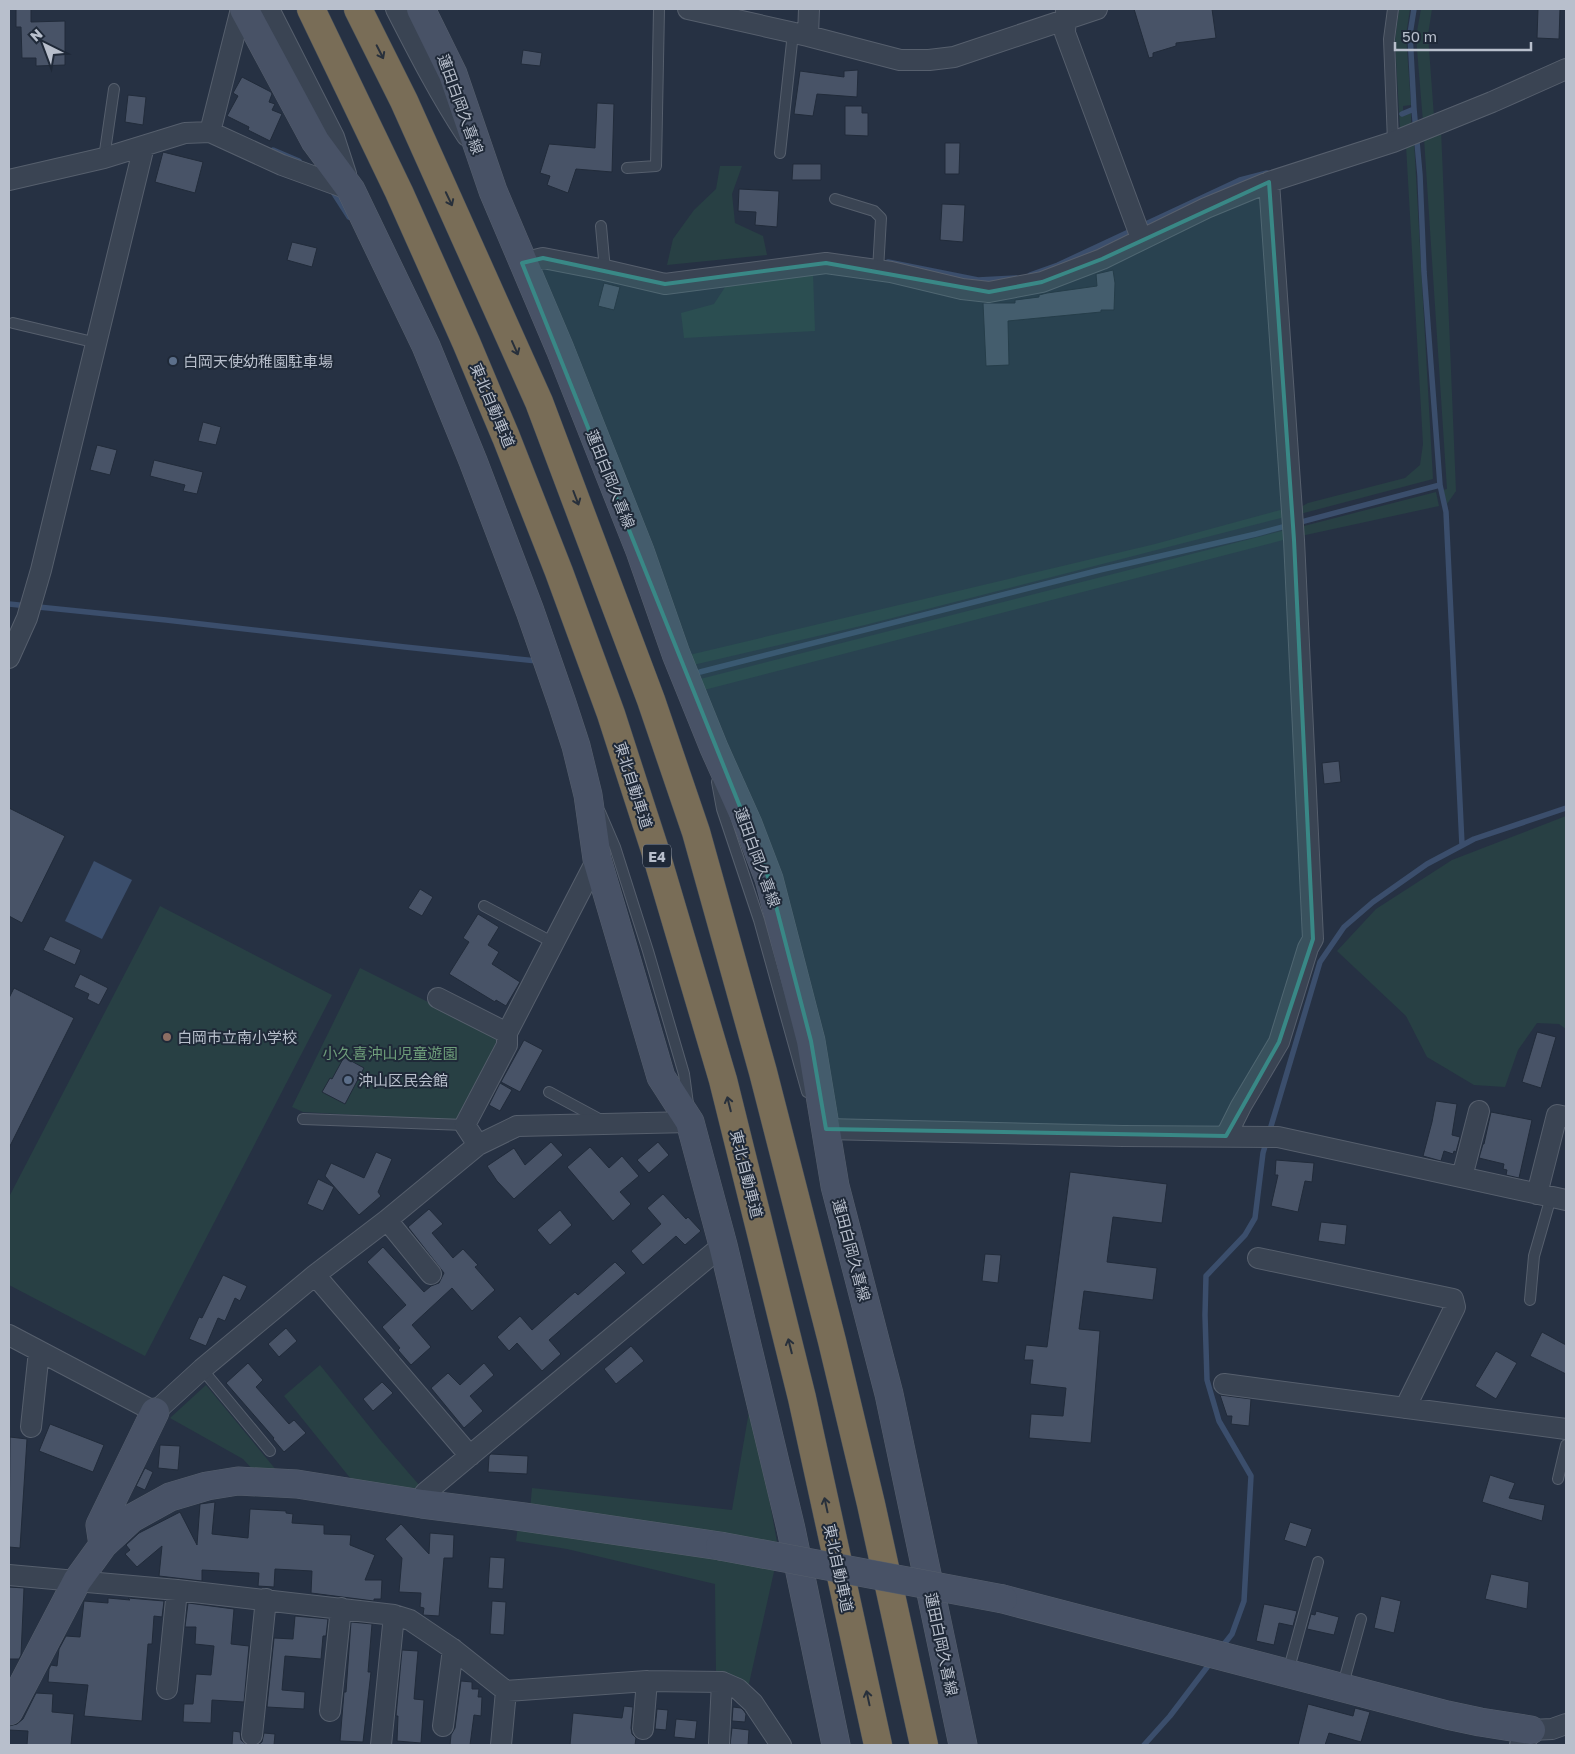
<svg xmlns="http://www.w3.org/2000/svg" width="1575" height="1754" font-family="'Golos Text','Noto Sans JP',sans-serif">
  <rect width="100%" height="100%" fill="#263143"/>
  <path fill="#284044" d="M1399 9H1410L1406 35 1411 105 1403 106V112H1411V126L1400 129 1395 41Z
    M1421 9H1432L1428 35 1434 117 1423 122 1416 37Z
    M1441 129 1456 491 1447 504 1443 490 1447 489 1424 138Z
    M1414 141 1433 479 1300 514 1299 508 1308 503 1405 478 1420 465 1423 444 1406 145Z
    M720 166H742L732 194 735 223 763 236 767 255 667 265 673 239 694 210 716 189Z
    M813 273 815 331 684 338 681 313 714 304 727 284Z
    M1436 492 1439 506 1301 536 1300 527Z
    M1284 509 1285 517 865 625 693 665 689 655 1155 544Z
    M1286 530 1287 539 704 690 700 679Z
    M1566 816V1029L1559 1024 1537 1023 1518 1050 1505 1087 1474 1085 1427 1057 1406 1016 1337 951 1376 909 1452 860Z
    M160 906 332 995 145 1356 9 1285V1197Z
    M360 968 496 1036 502 1043 460 1121 303 1112 292 1107Z
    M320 1365 381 1441 420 1486 409 1495 355 1484 284 1396Z
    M206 1385 277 1471H254L243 1459 170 1418Z
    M751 1400 777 1542 530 1510 532 1488 732 1510Z
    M518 1526 775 1567 748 1688 716 1674 715 1584 567 1549 516 1541Z"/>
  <path fill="#3b4e6c" d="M94 861 132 880 102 939 65 921Z"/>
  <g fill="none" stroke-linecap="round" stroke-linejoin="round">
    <path stroke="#3b4e6c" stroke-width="5.5" d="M1402 114 1414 109
      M273 150 299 161
      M331 189 349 217
      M888 262 978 280 1016 278
      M1030 275 1058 265 1240 180 1267 173
      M1440 485 1446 512 1462 845
      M9 604 166 620 405 647 537 661
      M700 672 1100 570 1256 534 1440 485 1424 272 1420 175 1414 109 1410 34 1414 9
      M1221 1648 1232 1634 1244 1601 1251 1476 1219 1421 1207 1380 1205 1315 1206 1276 1245 1235 1255 1218 1263 1153 1320 962 1344 927 1373 902 1427 864 1474 839 1566 808
      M1144 1745 1170 1716 1211 1662"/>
  </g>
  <path fill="#485367" stroke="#212b3a" d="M16 9H31V22L65 21V65L36 66V58H22L21 27H16Z
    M1134 9H1212L1216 38 1176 43V46L1153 53V57L1149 58Z
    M1538 9H1560L1559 39 1537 38Z
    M523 50 542 53 540 66 521 64Z
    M858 70 857 97 817 94 813 116 794 114 800 71 844 77V71Z
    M242 77 271 92 272 94 269 102 275 104 272 110 282 114 270 141 248 130 249 127 227 116 238 96 233 93Z
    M128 95 146 97 143 125 125 122Z
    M597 103 614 104 612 172 576 169 568 193 547 185 550 176 540 173 549 144 595 148Z
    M845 106H862V113H868V136L845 135Z
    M945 143H960L959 174H945Z
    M163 152 203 162 195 193 155 182Z
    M793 164H821V180H792Z
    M739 189 779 191 777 227 755 225 756 212 738 211Z
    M942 204 965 205 963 242 940 240Z
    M292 242 317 248 312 267 287 260Z
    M1113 270 1115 283 1114 310H1101V312L1008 321 1009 365 986 366 983 303H1015V300L1039 297V295L1047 293 1097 286 1096 274Z
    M604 283 620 287 614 310 598 306Z
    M203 422 221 427 216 445 198 441Z
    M97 445 117 450 110 475 90 470Z
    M154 460 203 472 197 494 183 491 185 485 150 476Z
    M1339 761 1341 782 1324 784 1322 763Z
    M9 808 65 836 22 923 9 916Z
    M420 889 433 897 422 916 408 908Z
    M478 914 499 927 488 945 499 952 492 964 520 982 506 1006 496 1000 495 1002 449 974 469 942 463 938Z
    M50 936 81 950 75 965 43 950Z
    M80 974 108 988 99 1005 87 999 89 994 74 987Z
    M14 988 74 1018 9 1148V998Z
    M1537 1032 1556 1037 1541 1088 1522 1082Z
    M524 1040 543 1050 520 1092 501 1082Z
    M344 1057 364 1068 345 1104 322 1092 330 1078 332 1079Z
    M500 1083 512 1090 500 1111 489 1105Z
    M1436 1101 1457 1104 1452 1135 1460 1137 1456 1152 1454 1151 1453 1154 1444 1151 1441 1161 1423 1156 1432 1122Z
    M1491 1112 1532 1120 1519 1178 1506 1175 1507 1170 1503 1169 1504 1164 1479 1158 1483 1144H1484Z
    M551 1142 563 1155 514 1199 497 1181 487 1166 514 1148 525 1165Z
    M658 1142 669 1155 649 1173 637 1160Z
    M590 1147 609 1168 622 1156 639 1176 620 1192 631 1204 613 1221 567 1167Z
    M376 1152 392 1159 378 1192 381 1196 359 1215 325 1176 331 1163 364 1178Z
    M1276 1160 1314 1163 1312 1182 1305 1181 1298 1212 1271 1206 1278 1175H1275Z
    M1070 1172 1167 1184 1162 1223 1113 1217 1107 1262 1157 1268 1153 1300 1084 1291 1079 1329 1100 1331 1091 1443 1029 1438 1031 1414 1063 1416 1066 1388 1030 1384 1033 1360H1024L1026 1345 1047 1347Z
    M318 1179 334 1187 323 1211 307 1204Z
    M663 1194 686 1219 688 1217 701 1231 685 1245 676 1236 643 1265 631 1251 661 1224 647 1208Z
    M429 1209 443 1224 432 1233 453 1258 463 1249 478 1265 475 1267 495 1290 472 1311 452 1288 412 1325 431 1347 411 1365 398 1350 400 1348 382 1327 406 1305 367 1262 383 1247 424 1292 431 1286 439 1283 444 1273 408 1227Z
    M560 1210 572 1225 550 1245 537 1230Z
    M1321 1222 1347 1225 1345 1245 1318 1241Z
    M985 1254 1001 1255 998 1283 982 1281Z
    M615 1262 626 1273 549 1340 561 1354 542 1371 517 1343 509 1351 497 1337 520 1316 532 1330 575 1292 578 1295Z
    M223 1275 247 1286 240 1301 235 1298 225 1321 218 1318 206 1346 189 1339 199 1317 202 1318Z
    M286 1328 297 1341 279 1357 268 1344Z
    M1542 1332 1566 1345V1374L1530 1356Z
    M631 1346 644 1361 616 1384 604 1369Z
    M1496 1351 1517 1363 1496 1399 1475 1386Z
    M248 1363 263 1380 256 1387 289 1424 294 1420 306 1433 284 1452 273 1439 274 1438 226 1383Z
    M484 1363 494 1375 470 1396 483 1411 464 1428 431 1388 448 1373 460 1385Z
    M382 1382 393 1393 373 1411 363 1399Z
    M1220 1395 1251 1399 1249 1426 1231 1424 1232 1416H1227Z
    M50 1424 104 1445 93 1472 39 1451Z
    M10 1437 27 1439 20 1548 9 1547Z
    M160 1445 180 1446 178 1470 158 1468Z
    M491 1454 528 1456 527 1474 488 1472 489 1456Z
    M145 1468 153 1472 145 1490 136 1486Z
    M1490 1475 1515 1483 1509 1498 1545 1505 1542 1521 1482 1502Z
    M215 1502 212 1534 248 1538 250 1509 286 1511V1513L293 1514 292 1523 324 1525V1534L351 1535 350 1545 375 1555 365 1580H382L381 1599H374V1601L311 1593 312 1571 275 1569 274 1587 258 1586 259 1573 202 1570V1581L159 1576 162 1546 137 1567 125 1554 130 1550 126 1545 139 1533 180 1512 197 1545 200 1504Z
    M1290 1522 1312 1529 1306 1547 1284 1540Z
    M401 1524 429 1554 430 1533 454 1535 453 1558H444L439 1616 423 1615 424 1608 420 1607 421 1593 399 1592 402 1558 385 1539Z
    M490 1557 505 1558 503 1589 488 1588Z
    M1491 1574 1529 1582 1527 1609 1485 1599Z
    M9 1587 24 1588 21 1655 19 1659H9Z
    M1381 1596 1401 1601 1394 1633 1374 1628Z
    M108 1598 130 1600 128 1598 164 1601 162 1617 154 1616 152 1644H148L142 1721 84 1716 88 1685 48 1682 49 1669 51 1665 57 1666 59 1649 66 1636 80 1637 84 1601 108 1603Z
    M492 1601 506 1602 504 1635 490 1634Z
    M188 1603 234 1609 231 1644 249 1646 244 1702 212 1700 211 1723 183 1722 184 1704H193L196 1674 211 1675 214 1646 195 1644 196 1627H185Z
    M1264 1604 1297 1611 1293 1626 1279 1623 1274 1645 1256 1641Z
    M1316 1611 1339 1617 1334 1635 1307 1629 1311 1614 1315 1615Z
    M295 1616 328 1619 326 1636H323L321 1659 285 1656 282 1690 305 1692 304 1709 267 1707 274 1638 293 1639Z
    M351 1622 372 1624 368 1672H371L363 1742 340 1741 344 1692H346Z
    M402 1650 418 1651 414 1699 424 1700 421 1743 397 1741 398 1716H396Z
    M461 1681 472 1682V1689H479L478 1697H482L481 1716 474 1715 470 1745H450L451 1735 455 1728Z
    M36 1693 53 1694 52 1712 74 1714 71 1745H27L28 1731 9 1730V1726L17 1724 23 1719Z
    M1308 1704 1353 1716 1355 1708 1370 1712 1361 1742 1329 1733 1325 1745H1298Z
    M624 1706 633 1707 631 1728 632 1734 636 1738 635 1745H570L573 1713 622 1718Z
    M733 1707 741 1708 744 1711 746 1714 745 1722 732 1721Z
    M657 1709 668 1710 666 1730 655 1729Z
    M676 1719 697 1721 695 1739 674 1737Z
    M732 1728 749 1730 748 1745H730Z
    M233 1731 240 1732 241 1740 247 1745H232Z
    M264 1733 275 1734 274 1745H258L262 1742Z"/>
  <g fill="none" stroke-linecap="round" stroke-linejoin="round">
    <defs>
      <path id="lane" d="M1393 9 1389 39 1393 142
        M780 153 793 33
        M104 158 114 89
        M627 168 656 166 659 9
        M835 199 874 211 881 218 878 270
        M601 226 605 270
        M13 323 97 343
        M717 782 722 809 759 920 807 1092
        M600 812 615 847 648 951 684 1074 688 1104
        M484 906 554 943
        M549 1092 601 1120
        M303 1119 465 1125
        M1530 1300 1534 1256 1551 1197
        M202 1369 270 1451
        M1558 1479 1566 1445
        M1288 1672 1318 1562
        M1342 1688 1361 1619"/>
      <path id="street" d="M269 9 334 137 346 174
        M396 9C418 52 440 95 467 136
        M688 9 808 36 900 60H929L954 57 1097 9
        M1066 9 1065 33 1141 238
        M808 36 809 9
        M210 132 241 9
        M9 180 104 158 185 133 210 132 282 165 351 190
        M522 263 543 258 605 270 665 284 826 263 891 272 962 289 989 292 1042 282 1102 259 1206 208 1269 182 1393 142 1492 102 1566 69
        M9 658 27 618 41 570 144 146
        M438 998 507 1033
        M826 1129 1123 1136 1278 1137 1566 1200
        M1226 1136 1241 1106 1279 1042 1308 948 1313 939 1294 540 1269 182
        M478 1145 465 1125 507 1045V1033L597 859
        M1462 1177 1479 1111
        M1537 1194 1557 1115 1566 1117
        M387 1220 431 1274
        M1258 1258 1453 1299 1455 1307 1405 1408
        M315 1275 470 1456
        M9 1335 155 1412 202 1369 315 1275 387 1220 478 1145 517 1126 690 1122
        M1224 1384 1566 1429
        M31 1427 39 1351
        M422 1504 425 1493 723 1245
        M9 1575 177 1590 394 1615 410 1620 453 1649 506 1691 647 1681 722 1682 738 1689 753 1703 781 1745
        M167 1689 177 1590
        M330 1711 341 1608
        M443 1726 453 1649
        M643 1729 647 1681
        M252 1735 266 1599
        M719 1743 722 1682
        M381 1745 394 1615
        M501 1745 506 1691
        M1520 1745 1529 1736 1531 1730 1552 1729 1566 1724"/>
      <path id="secondary" d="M244 9 315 141 351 190 426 346 473 461 530 611 562 703 576 746 588 795 597 859 661 1077 690 1122 723 1245 791 1529 836 1745
        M421 9 453 74 493 191 560 349 640 551 676 654 714 748 748 824 769 879 811 1041 835 1186 889 1394 963 1745
        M103 1545 100 1525 155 1412
        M1003 1599 1447 1715 1480 1722 1531 1730
        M9 1711 77 1581 103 1545 132 1518 170 1497 207 1486 238 1481 297 1484 422 1504 524 1517 720 1546"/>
      <path id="highway" d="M311 9 399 192 466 342 506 437 559 572 611 714 654 847 723 1080 802 1398 878 1745
        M358 9 404 101 539 402 651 700 696 832 763 1072 832 1341 871 1504 924 1745"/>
    </defs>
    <use href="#lane" stroke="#565f6d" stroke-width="12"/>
    <use href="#street" stroke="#565f6d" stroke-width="22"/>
    <use href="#secondary" stroke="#565f6d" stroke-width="29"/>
    <use href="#highway" stroke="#424c5a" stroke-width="29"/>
    <use href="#lane" stroke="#3a4453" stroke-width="10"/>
    <use href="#street" stroke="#3a4453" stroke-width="20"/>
    <use href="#secondary" stroke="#485266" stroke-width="28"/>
    <use href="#highway" stroke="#796d57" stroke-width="28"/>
    <defs>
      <path id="secondary-bridge" d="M720 1546 1003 1599"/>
    </defs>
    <use href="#secondary-bridge" stroke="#565f6d" stroke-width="29" stroke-linecap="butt"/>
    <use href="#secondary-bridge" stroke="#485266" stroke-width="28"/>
  </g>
  <defs><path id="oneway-shaft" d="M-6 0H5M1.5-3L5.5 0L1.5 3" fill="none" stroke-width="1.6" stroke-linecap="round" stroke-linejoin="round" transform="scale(1.25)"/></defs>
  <g stroke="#28303b">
    <use href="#oneway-shaft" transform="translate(380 52) rotate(63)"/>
    <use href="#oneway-shaft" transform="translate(449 199) rotate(65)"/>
    <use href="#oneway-shaft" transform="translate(515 348) rotate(66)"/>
    <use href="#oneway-shaft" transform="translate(576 498) rotate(69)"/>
    <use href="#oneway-shaft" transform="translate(729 1104) rotate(-104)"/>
    <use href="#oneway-shaft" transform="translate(790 1346) rotate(-104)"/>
    <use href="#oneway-shaft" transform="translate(826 1505) rotate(-102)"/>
    <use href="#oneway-shaft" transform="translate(868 1698) rotate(-102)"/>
  </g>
  <path fill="#398886" fill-opacity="0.2" stroke="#398886" stroke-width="4" stroke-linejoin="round" d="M1269 182 1294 540 1313 939 1279 1042 1226 1136 826 1129 811 1041 769 879 522 263 543 258 665 284 826 263 989 292 1042 282 1102 259Z"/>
  <g fill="#5c6f8a" stroke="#1f2938" stroke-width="2">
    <circle cx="173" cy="361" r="5"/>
    <circle cx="348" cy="1080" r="5"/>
  </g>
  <circle fill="#8d6e63" stroke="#1f2938" stroke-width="2" cx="167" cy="1037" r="5"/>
  <g text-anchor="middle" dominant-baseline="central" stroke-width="4" stroke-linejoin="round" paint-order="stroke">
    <rect fill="#1f2938" stroke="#8a92a0" stroke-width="1" x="643" y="844.5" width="28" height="23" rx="4"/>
    <g font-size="14" font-weight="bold" fill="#b8bfcc">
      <text x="657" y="856">E4</text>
    </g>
    <g font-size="15" fill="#b8bfcc" stroke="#1f2938">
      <text transform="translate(461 104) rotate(70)">蓮田白岡久喜線</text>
      <text transform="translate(493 405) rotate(67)">東北自動車道</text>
      <text transform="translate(611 479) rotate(68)">蓮田白岡久喜線</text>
      <text transform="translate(634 785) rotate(72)">東北自動車道</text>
      <text transform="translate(758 857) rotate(70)">蓮田白岡久喜線</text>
      <text transform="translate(747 1174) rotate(76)">東北自動車道</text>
      <text transform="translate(852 1250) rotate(75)">蓮田白岡久喜線</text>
      <text transform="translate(839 1568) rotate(78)">東北自動車道</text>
      <text transform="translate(942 1644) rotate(78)">蓮田白岡久喜線</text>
    </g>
    <g font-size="15" fill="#b8bfcc" stroke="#1f2938" text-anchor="start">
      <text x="183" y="361">白岡天使幼稚園駐車場</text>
      <text x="177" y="1037">白岡市立南小学校</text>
      <text x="358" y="1080">沖山区民会館</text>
    </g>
    <g font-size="15" fill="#6e9e7a" stroke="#1f2938">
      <text x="390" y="1053">小久喜沖山児童遊園</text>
    </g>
  </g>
  <rect width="1575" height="1754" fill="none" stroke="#b8bfcc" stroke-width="20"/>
  <g transform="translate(45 45) rotate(318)" stroke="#1f2938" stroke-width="4" paint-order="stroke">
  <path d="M0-4L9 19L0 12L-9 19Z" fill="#b8bfcc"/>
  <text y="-8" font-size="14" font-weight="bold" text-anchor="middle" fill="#b8bfcc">N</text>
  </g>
  <path d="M1395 42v8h136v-8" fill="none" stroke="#b8bfcc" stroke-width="2.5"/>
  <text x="1402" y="42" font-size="15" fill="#b8bfcc" stroke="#1f2938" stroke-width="4" paint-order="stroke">50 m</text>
</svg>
